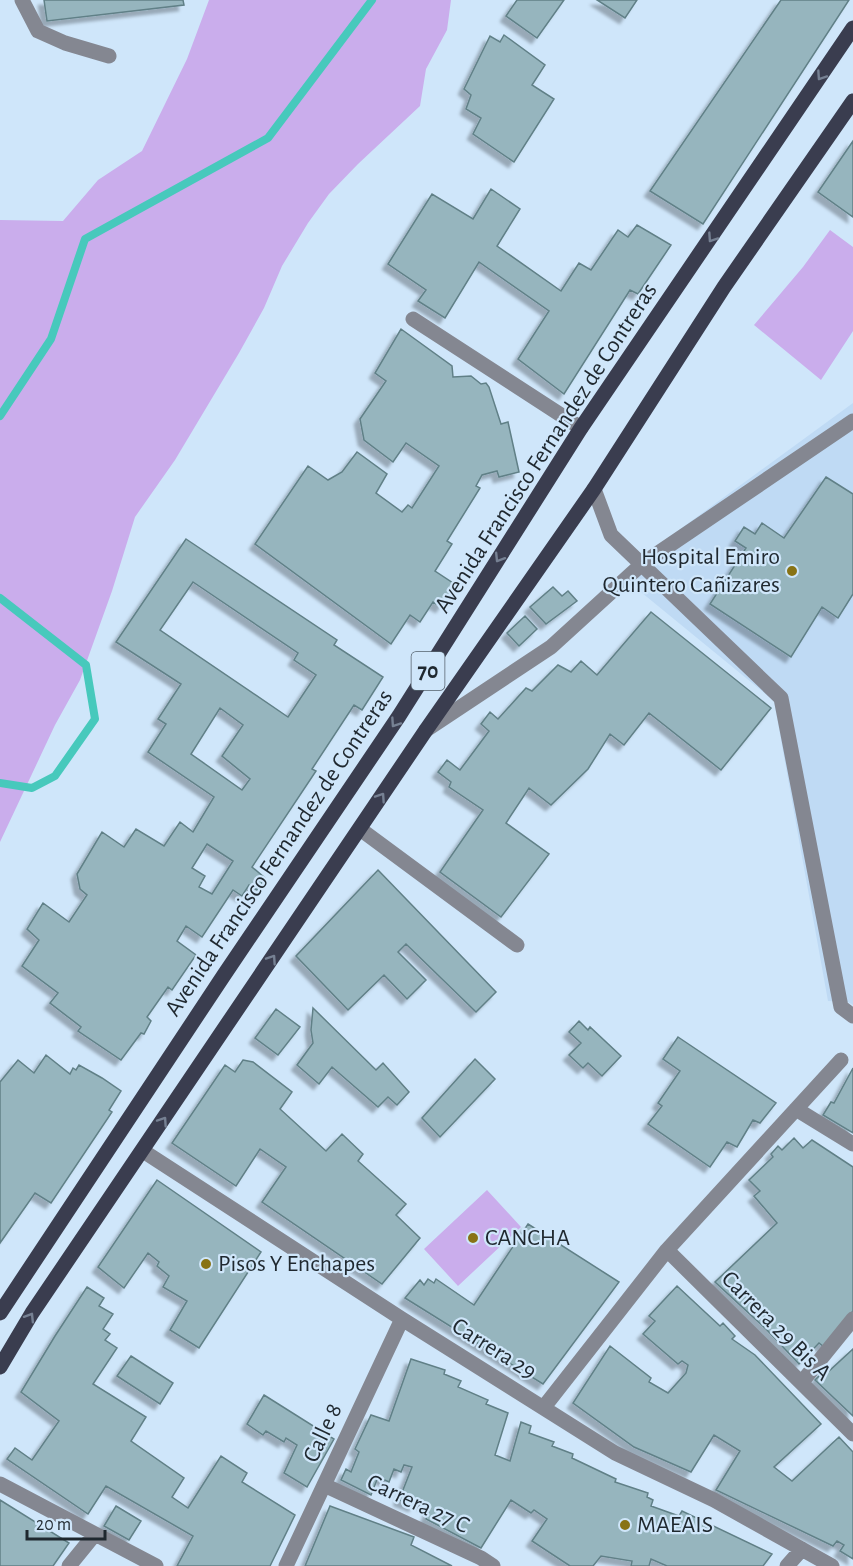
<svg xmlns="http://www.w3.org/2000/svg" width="853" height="1566" font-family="'Alegreya Sans',sans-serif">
  <defs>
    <filter id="shadow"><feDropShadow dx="-5.5" dy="5.5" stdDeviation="1.5" flood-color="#0004"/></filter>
  </defs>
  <rect width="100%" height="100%" fill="#cfe6fa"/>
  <path fill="#bfdaf4" d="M853 403V1005L848 1002 828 1001 774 701 636 588 642 557Z"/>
  <path fill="#caadec" d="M209 0H451L447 30 426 69 420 106 358 164 329 194 308 223 282 266 264 308 239 353 175 460 135 517 112 591 80 680 55 725 0 842V220L63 221 98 180 142 151 187 59Z
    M830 230 853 247V331L821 380 754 325 803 267Z
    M487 1190 521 1227 458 1286 424 1249Z"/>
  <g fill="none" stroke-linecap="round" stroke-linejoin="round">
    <path stroke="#47c9bc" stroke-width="8" d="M0 416 51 339 85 239 268 138 372 0
      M0 598 86 665 95 719 55 776 32 788 0 783"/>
  </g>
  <path fill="#96b5be" stroke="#618087" stroke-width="1.5" fill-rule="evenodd" filter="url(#shadow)" d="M44 0H183L184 5 47 21Z
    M517 0H564L537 38 506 16Z
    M597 0H637L625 18Z
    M781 0H849L703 224 650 191Z
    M504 35 545 65 532 85 554 99 514 162 473 134 481 118 466 109 471 95 464 89 490 36 500 42Z
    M853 141V217L818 192Z
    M491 189 520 209 497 246 561 291 579 263 591 270 618 230 628 237 637 225 671 245 638 294 630 290 564 394 518 359 549 311 479 262 445 318 418 301 426 290 388 264 432 194 473 219Z
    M401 329 452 366 453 377 471 376 481 384 486 383 489 387 501 424 508 422 519 472 499 477 497 471 482 475 476 486 480 488 447 541 452 544 435 571 456 585 441 607 433 602 420 622 410 615 391 644 255 544 308 466 328 480 342 472 357 452 387 474 376 493 402 512 408 505 412 508 439 466 406 443 393 462 364 440 360 419 386 381 375 373Z
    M826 477 853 494V594L838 618 822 607 791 657 710 604 746 548 735 541 744 527 755 534 762 523 784 538Z
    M186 539 337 640 334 645 383 677 362 710 354 705 312 769 316 771 252 867 265 878 257 890 249 885 242 896 233 890 202 937 186 926 177 941 196 955 172 990 168 987 147 1017 151 1021 144 1034 141 1033 121 1060 78 1031 81 1027 50 1003 58 993 22 966 39 940 27 929 43 903 69 922 87 895 80 889 77 874 102 832 124 847 136 829 164 846 180 822 193 832 214 797 148 752 166 724 158 719 181 684 116 642ZM193 582 298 653 294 660 316 675 288 717 160 630ZM220 708 243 725 222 756 250 779 242 790 191 754ZM207 844 233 861 212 894 199 887 205 876 192 868Z
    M553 587 562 596 568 591 577 601 546 624 530 607Z
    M651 612 771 708 721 770 649 713 624 745 610 734 588 769 551 805 529 788 506 823 549 854 501 917 440 872 483 810 449 787 451 782 438 772 447 760 460 770 489 731 481 724 490 712 498 719 526 688 532 691 558 665 571 672 581 661 597 675Z
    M525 616 537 629 519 646 507 633Z
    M378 870 496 992 476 1012 406 944 398 952 426 980 407 999 384 975 348 1010 296 956Z
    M313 1008 376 1070 383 1063 409 1092 397 1105 388 1097 378 1107 332 1067 319 1084 297 1065 313 1043 311 1030Z
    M276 1009 300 1027 278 1055 255 1038Z
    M579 1021 588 1030 590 1027 621 1056 602 1076 588 1063 583 1068 569 1055 581 1043 569 1032Z
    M678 1037 776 1103 760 1123 753 1120 737 1147 727 1142 710 1167 648 1124 662 1106 658 1103 680 1071 663 1059Z
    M46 1055 70 1074 73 1068 76 1070 79 1065 102 1078 121 1091 109 1110 112 1112 51 1203 35 1193 0 1243V1082L18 1060 34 1073Z
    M475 1059 495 1079 440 1137 422 1118Z
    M243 1060 253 1062 292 1092 280 1109 326 1151 342 1134 363 1154 358 1161 406 1204 396 1215 420 1238 382 1284 262 1202 286 1167 260 1149 236 1186 172 1143 225 1065 235 1072Z
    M853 1068V1133L823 1115 831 1102 834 1103Z
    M794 1138 803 1148 812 1140 853 1167V1311L824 1347 819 1343 799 1364 766 1329 715 1282 777 1223 754 1196 760 1191 749 1180 773 1157 771 1154 778 1146 782 1150Z
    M157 1180 261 1252 199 1348 170 1330 187 1301 163 1287 169 1276 157 1266 159 1262 148 1253 124 1288 98 1267Z
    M528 1224 619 1282 543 1384 405 1298 420 1280 424 1285 428 1279 434 1283 436 1279 474 1305Z
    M677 1286 720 1326 723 1323 735 1336 732 1339 755 1355 821 1424 774 1467 792 1481 839 1437 853 1452V1559L840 1551 844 1545 837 1541 833 1546 716 1490 740 1451 714 1435 691 1472 634 1447 573 1403 610 1346 651 1378 649 1382 668 1393 686 1373 688 1365 682 1361 678 1364 643 1334 655 1321 649 1316Z
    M87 1287 104 1298 99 1306 113 1314 103 1329 110 1334 105 1340 117 1348 93 1384 146 1417 131 1441 184 1478 172 1497 188 1508 221 1456 247 1473 242 1482 295 1515 270 1566H177L193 1536 106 1486 88 1514 7 1459 15 1448 32 1460 59 1421 21 1392 55 1336Z
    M853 1349V1416L815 1380 827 1368 829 1371Z
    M131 1356 173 1383 160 1404 117 1376Z
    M411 1359 445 1370 444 1374 461 1381 458 1387 488 1400 486 1404 508 1413 495 1455 510 1461 521 1422 531 1426 529 1433 554 1442 552 1446 573 1454 572 1458 616 1479 615 1482 648 1493 647 1497 653 1500 651 1506 679 1516 682 1511 772 1554 763 1566H667L651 1559 649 1566H631L632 1561 601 1556 593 1566H570L532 1541 547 1519 534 1510 531 1513 511 1500 481 1548 426 1519 430 1508 417 1500 414 1506 399 1500 412 1467 404 1465 401 1472 394 1469 389 1482 378 1477 371 1495 341 1480 346 1469 351 1472 359 1452 355 1449 371 1415 389 1421Z
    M264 1395 334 1439 307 1487 284 1473 297 1445 286 1438 284 1442 266 1431 263 1435 247 1424Z
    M0 1500 69 1543 53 1566H0Z
    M116 1506 141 1521 129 1540 104 1526Z
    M330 1506 414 1537 411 1545 452 1566H305Z"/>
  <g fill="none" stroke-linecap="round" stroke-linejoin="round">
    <path stroke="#848791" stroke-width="15" d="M22 0 38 31 65 43 109 56
      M413 319 581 428
      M594 489 611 535 781 698 841 1007 853 1016
      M426 730 551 647 642 564 853 421
      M360 829 517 945
      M796 1109 853 1144
      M143 1151 402 1319 615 1453 714 1500 832 1566
      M667 1250 853 1434
      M802 1382 853 1319
      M544 1407 667 1250 841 1060
      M0 1484 156 1566
      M324 1485 481 1558 493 1566
      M69 1566 95 1534
      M286 1566 402 1319
      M787 1566 802 1549"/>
    <path stroke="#3a3d4f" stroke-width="15" d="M0 1313 224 975 399 716 581 428 853 28
      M0 1367 32 1313 426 730 594 489 724 287 853 101"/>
  </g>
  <defs><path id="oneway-chevron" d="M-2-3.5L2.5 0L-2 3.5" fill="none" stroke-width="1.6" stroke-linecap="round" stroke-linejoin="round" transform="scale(1.5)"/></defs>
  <g stroke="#768193">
    <use href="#oneway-chevron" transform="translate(821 76) rotate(124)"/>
    <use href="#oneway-chevron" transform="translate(712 238) rotate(124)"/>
    <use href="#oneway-chevron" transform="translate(499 558) rotate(122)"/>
    <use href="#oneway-chevron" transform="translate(395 723) rotate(124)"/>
    <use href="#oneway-chevron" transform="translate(381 797) rotate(-56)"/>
    <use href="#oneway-chevron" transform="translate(272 959) rotate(-56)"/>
    <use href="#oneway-chevron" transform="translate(163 1121) rotate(-56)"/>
    <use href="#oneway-chevron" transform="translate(30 1317) rotate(-58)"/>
  </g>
  <g fill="#887315" stroke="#cfe6fa" stroke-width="2">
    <circle cx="792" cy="571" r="6"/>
    <circle cx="473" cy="1238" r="6"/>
    <circle cx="206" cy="1264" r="6"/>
    <circle cx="625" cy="1525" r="6"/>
  </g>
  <g text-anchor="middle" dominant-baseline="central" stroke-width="4.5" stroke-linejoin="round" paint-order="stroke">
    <rect fill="#cfe6fa" stroke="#54616c" stroke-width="1.5" x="411.5" y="652" width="33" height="38" rx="4.5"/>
    <g font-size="22" font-weight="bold" fill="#1f282f">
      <text x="428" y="671">70</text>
    </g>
    <g font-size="24" fill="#1f282f" stroke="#cfe6fa">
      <text transform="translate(546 448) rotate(-57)">Avenida Francisco Fernandez de Contreras</text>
      <text transform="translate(279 853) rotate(-56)">Avenida Francisco Fernandez de Contreras</text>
      <text transform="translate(776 1326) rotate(45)">Carrera 29 Bis A</text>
      <text transform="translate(494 1349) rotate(32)">Carrera 29</text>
      <text transform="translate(323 1433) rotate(-65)">Calle 8</text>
      <text transform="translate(418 1504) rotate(25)">Carrera 27 C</text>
    </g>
    <g font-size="24" fill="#1f282f" stroke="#cfe6fa" text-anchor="start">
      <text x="780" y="557" text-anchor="end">Hospital Emiro<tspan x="780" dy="28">Quintero Cañizares</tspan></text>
      <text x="485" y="1238">CANCHA</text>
      <text x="218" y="1264">Pisos Y Enchapes</text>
      <text x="637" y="1525">MAEAIS</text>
    </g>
  </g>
  <path d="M27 1530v9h78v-9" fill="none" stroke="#1f282f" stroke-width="3"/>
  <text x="36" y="1530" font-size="18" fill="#1f282f" stroke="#cfe6fa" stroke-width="4.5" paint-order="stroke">20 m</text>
</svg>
